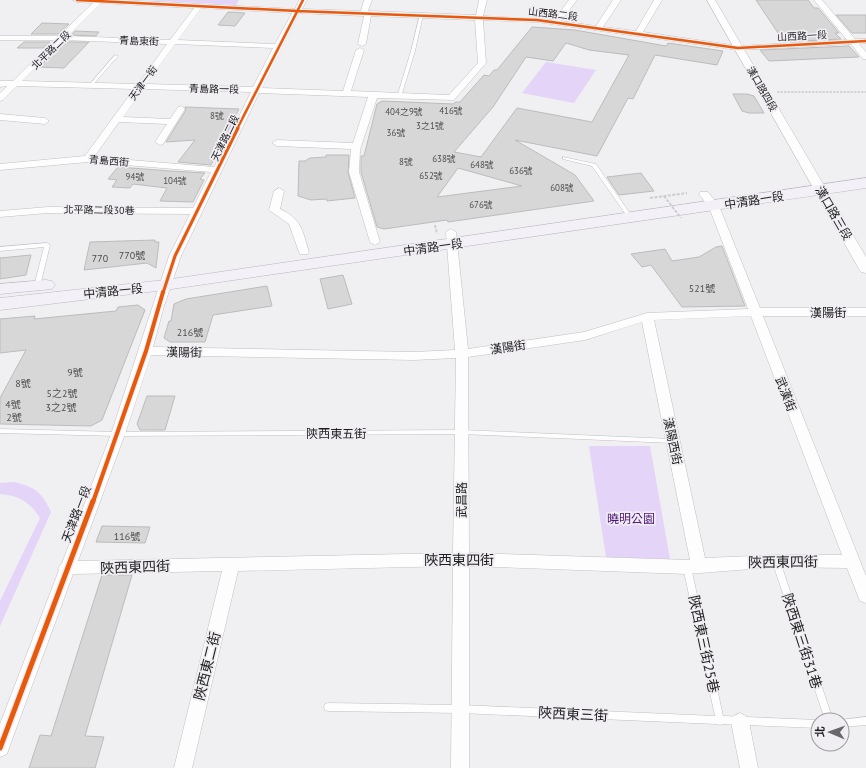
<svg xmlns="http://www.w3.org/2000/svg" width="866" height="768" font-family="'PT Sans','Noto Sans TC',sans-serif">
  <rect width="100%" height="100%" fill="#f0eff2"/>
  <path fill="#e3d4f8" d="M143 0H239L236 5Z
    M546 62 596 70 574 103 522 93Z
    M589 446H650L670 559 606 557Z
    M14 482C36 488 41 491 51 512L0 626V601L40 518C30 502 18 495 0 494V483Z"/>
  <path fill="#d7d7d7" stroke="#bcbcbc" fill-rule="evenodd" d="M756 0H808L814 8H818L824 15 839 33H835L841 39 784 42Z
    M228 12 245 13 235 26 218 25Z
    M836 15H866V33H852Z
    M42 23 69 24 58 34H31Z
    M532 27 575 30 666 46 668 43 723 51 717 65 655 55 633 99 628 98 597 156 515 140 575 175 594 201 448 222 447 220 384 229 377 227 361 172V156H364L377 104 382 101 454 104 455 102H460L484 75 489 76 494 70H497ZM566 43 589 50 629 55 592 122 517 108 481 157 454 152 493 107 526 57 553 61ZM458 168 522 186 437 197Z
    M75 31 99 32 96 36 71 35Z
    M24 42H50L43 48H17Z
    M64 42H89L64 68 39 67Z
    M849 46 859 57 769 61 760 50Z
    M733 94H747L754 96 764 113H749L742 111Z
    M185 107 239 109 211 165 178 162 195 140 166 142 186 110Z
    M326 155H349L348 172 355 198 327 201V199L311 200 298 196 299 161H305L310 158 326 157Z
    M118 167 171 171 205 173 200 179 204 180 193 202 160 201 167 188 133 184 130 188 112 187 117 180 108 179Z
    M641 173 654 191 619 195 607 177Z
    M155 240V242H159L156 268 147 263 84 270 90 242Z
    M722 246 745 306 682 307 651 265 642 267 631 254 665 249 672 261 699 257 716 247Z
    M31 255 26 275 0 279V258Z
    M343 275 352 304 328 309 320 279Z
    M267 286 272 306 213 315 205 342H170L164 338 169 321H171L174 304 186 299Z
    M138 305 145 310 102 420 91 426 0 424V398L26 350 0 353V319L35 316 34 319 116 311 118 307Z
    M147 396H175L165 430H140L137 424Z
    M102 526 150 527 145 543 96 542Z
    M102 575H132L85 736 104 737 95 768H29L40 735 51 736Z"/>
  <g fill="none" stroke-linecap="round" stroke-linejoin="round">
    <defs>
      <path id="service" d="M420 14 423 15 415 51 401 97 398 98 397 97 411 51Z
        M115 55 118 56 91 87H89V85Z
        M563 157 596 164 633 218V219H629L592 166 563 159Z
        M47 243 50 245 40 286 37 288 34 286 44 247 0 251V247Z
        M0 429 118 432 461 430 673 439H675L676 441 675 443H673L461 434 118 436 0 433Z
        M776 558 779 559 780 561 833 720H825L772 561 773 559Z
        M687 564 690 565 691 567 723 716 818 720V728L723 724 720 725 717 724 460 713 328 711 325 710 324 707 325 704 328 703 460 705 715 716 683 567 684 565Z
        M866 717V725L842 727V720H839Z"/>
      <path id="minor" d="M73 0H120L295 9 299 0H307L302 9 361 11 364 0H372L368 11 476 15 479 0H487L483 16 554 20 569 0H577L561 21 596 26 613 0H621L603 27 636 31 654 0H662L643 32 738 46 847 40 814 0H822L855 39H866V43L859 44 866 52V59H863L851 44 738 50 537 22 483 20 486 63 454 100 377 98 360 150 359 172 380 242 375 245 370 242 349 172 351 149 277 146 272 143 277 140 353 143 368 97 259 93 181 256 164 306 153 347 414 352 455 350 446 232 451 229 456 232 468 349 584 332 647 313 748 309 709 207 699 194 700 192H708L719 206 760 308H866V316H763L866 576V603L860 601 847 568 776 567 687 574 469 566V768H451L453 566 238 571 192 768H174L222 571 73 574 9 748 7 754 0 757V724L59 570 58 568 62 563 111 434 169 256 190 214 48 213 0 217V211L48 207 193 208 211 172 88 162 0 170V164L85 156 134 89 17 86 3 100 0 101V93L7 86 0 87V81H13L54 40H0V36H59L93 3 77 2ZM101 3 194 8 170 40 68 36ZM201 8 292 13 275 44 178 40ZM299 13 364 16 358 44 362 46 366 44 371 16 475 20 478 63 449 95 351 91 364 50 360 48 356 50 343 91 262 88ZM63 40 167 44 138 84 22 81ZM175 44 273 48 253 87 146 84ZM143 89 251 92 214 167 94 157 119 122 167 124 155 142 160 145 163 144 185 109 181 106 178 107 170 119 123 117ZM751 316 842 555H776L705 558 654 320ZM642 322 690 560 469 553 468 357 585 340ZM151 355 414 360 456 358 453 553 78 561 125 434Z
        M0 114 45 118 49 121 45 124 0 120Z
        M279 188 284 191 280 209C302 219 302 230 309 252L308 254H300L299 252 289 224 269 210 274 191Z
        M740 713 746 716 749 722 758 768H740L731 722 734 716Z"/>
      <path id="tertiary" d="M707 0H715L866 257V273L861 272 859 269Z"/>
      <path id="primary" d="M866 178V188L165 290 0 310V298L165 280Z
        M46 280 52 281 55 285 52 289 0 294V284Z"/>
    </defs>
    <use href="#service" stroke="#c0bfc1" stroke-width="1"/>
    <use href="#minor" stroke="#c0bfc1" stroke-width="1"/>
    <use href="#tertiary" stroke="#c0bfc1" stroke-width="1"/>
    <use href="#primary" stroke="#bcb7c3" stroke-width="1"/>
    <path stroke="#cdcdce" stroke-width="1.5" stroke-dasharray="2.5 1" stroke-linecap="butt" d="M777 92H866"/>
    <path stroke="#cdcdce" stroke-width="2" stroke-dasharray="3 1.5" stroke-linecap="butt" d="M650 198 687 193
      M435 225 437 234"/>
    <use href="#service" fill="#fdfdfd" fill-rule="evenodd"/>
    <use href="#minor" fill="#fdfdfd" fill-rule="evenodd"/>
    <use href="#tertiary" fill="#fdfdfd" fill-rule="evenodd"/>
    <use href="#primary" fill="#f3f0f7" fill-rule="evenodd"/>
    <path stroke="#cdcdce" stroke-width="2" stroke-dasharray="3 1.5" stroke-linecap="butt" d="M664 196 681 218"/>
    <defs>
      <path id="cycleway-far3" d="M77 0 297 11 537 20 738 48 866 41
        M237 129 303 0"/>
      <path id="cycleway-far2" d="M163 293 175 256 238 128"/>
      <path id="cycleway-far1" d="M93 502 146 351 163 292"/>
      <path id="cycleway" d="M0 748 93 501"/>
    </defs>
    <use href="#cycleway-far3" stroke="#f0eef3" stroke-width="4"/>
    <use href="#cycleway-far2" stroke="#f0eef3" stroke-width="5"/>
    <use href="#cycleway-far1" stroke="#f0eef3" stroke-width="6"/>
    <use href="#cycleway" stroke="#f0eef3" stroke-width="8"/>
    <use href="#cycleway-far3" stroke="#e8590c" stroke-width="2.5"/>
    <use href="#cycleway-far2" stroke="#e8590c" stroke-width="3"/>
    <use href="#cycleway-far1" stroke="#e8590c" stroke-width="4"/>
    <use href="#cycleway" stroke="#e8590c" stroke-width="5"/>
  </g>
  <g text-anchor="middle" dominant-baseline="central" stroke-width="3.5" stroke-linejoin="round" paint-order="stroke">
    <g font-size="9" fill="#4d4d4e">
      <text x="451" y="110">416號</text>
      <text x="404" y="111">404之9號</text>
      <text x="217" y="115">8號</text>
      <text x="430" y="125">3之1號</text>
      <text x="396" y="132">36號</text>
      <text x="444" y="158">638號</text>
      <text x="406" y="161">8號</text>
      <text x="482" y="164">648號</text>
      <text x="521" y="170">636號</text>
      <text x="431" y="175">652號</text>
      <text x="135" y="176">94號</text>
      <text x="175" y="180">104號</text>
      <text x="562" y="187">608號</text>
      <text x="481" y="204">676號</text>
    </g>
    <g font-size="10" fill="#1e1e1f" stroke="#f0eef3">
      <text transform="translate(553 14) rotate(7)">山西路二段</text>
      <text transform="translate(802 36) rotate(-3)">山西路一段</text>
      <text transform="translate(139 41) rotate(2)">青島東街</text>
      <text transform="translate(51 50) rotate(-44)">北平路二段</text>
      <text transform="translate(143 83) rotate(-54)">天津一街</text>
      <text transform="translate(214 89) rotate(1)">青島路一段</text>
      <text transform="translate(762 89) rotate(60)">漢口路四段</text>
      <text transform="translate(225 138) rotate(-64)">天津路二段</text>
      <text transform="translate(109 161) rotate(4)">青島西街</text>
      <text transform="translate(99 210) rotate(1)">北平路二段30巷</text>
    </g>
    <g font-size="10" fill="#4d4d4e">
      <text x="132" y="255">770號</text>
      <text x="100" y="258">770</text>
      <text x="702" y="288">521號</text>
      <text x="190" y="332">216號</text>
      <text x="75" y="372">9號</text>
      <text x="23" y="383">8號</text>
      <text x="62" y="393">5之2號</text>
      <text x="13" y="404">4號</text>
      <text x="61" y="407">3之2號</text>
      <text x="14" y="417">2號</text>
      <text x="127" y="536">116號</text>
    </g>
    <g font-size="12" fill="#1e1e1f" stroke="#f0eef3">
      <text transform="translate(754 200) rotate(-9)">中清路一段</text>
      <text transform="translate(834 213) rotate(60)">漢口路三段</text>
      <text transform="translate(433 247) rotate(-8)">中清路一段</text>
      <text transform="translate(113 291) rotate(-6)">中清路一段</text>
      <text x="828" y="312">漢陽街</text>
      <text transform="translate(508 347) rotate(-8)">漢陽街</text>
      <text transform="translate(184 352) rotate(1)">漢陽街</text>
      <text transform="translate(786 394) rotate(69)">武漢街</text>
      <text x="336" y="433">陝西東五街</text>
      <text transform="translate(673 441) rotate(78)">漢陽西街</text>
      <text transform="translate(461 500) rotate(-90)">武昌路</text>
      <text transform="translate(76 514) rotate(-69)">天津路一段</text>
    </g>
    <g font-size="12" fill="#4b1378" stroke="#f0eef3">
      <text x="631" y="518">曉明公園</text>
    </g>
    <g font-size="14" fill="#1e1e1f" stroke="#f0eef3">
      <text x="459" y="560">陜西東四街</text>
      <text transform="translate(783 562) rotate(-1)">陜西東四街</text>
      <text transform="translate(135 567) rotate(-2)">陜西東四街</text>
      <text transform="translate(802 641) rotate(72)">陜西東三街31巷</text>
      <text transform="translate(704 644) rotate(78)">陜西東三街25巷</text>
      <text transform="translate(207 666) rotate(-76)">陜西東二街</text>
      <text transform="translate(573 714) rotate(3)">陜西東三街</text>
    </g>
  </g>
  <g transform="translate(830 732) rotate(272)"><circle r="19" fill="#f0eef3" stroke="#9c9b9e"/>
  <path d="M0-3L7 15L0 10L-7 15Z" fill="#686769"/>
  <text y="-6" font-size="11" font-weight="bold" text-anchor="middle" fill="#1e1e1f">北</text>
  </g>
</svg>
